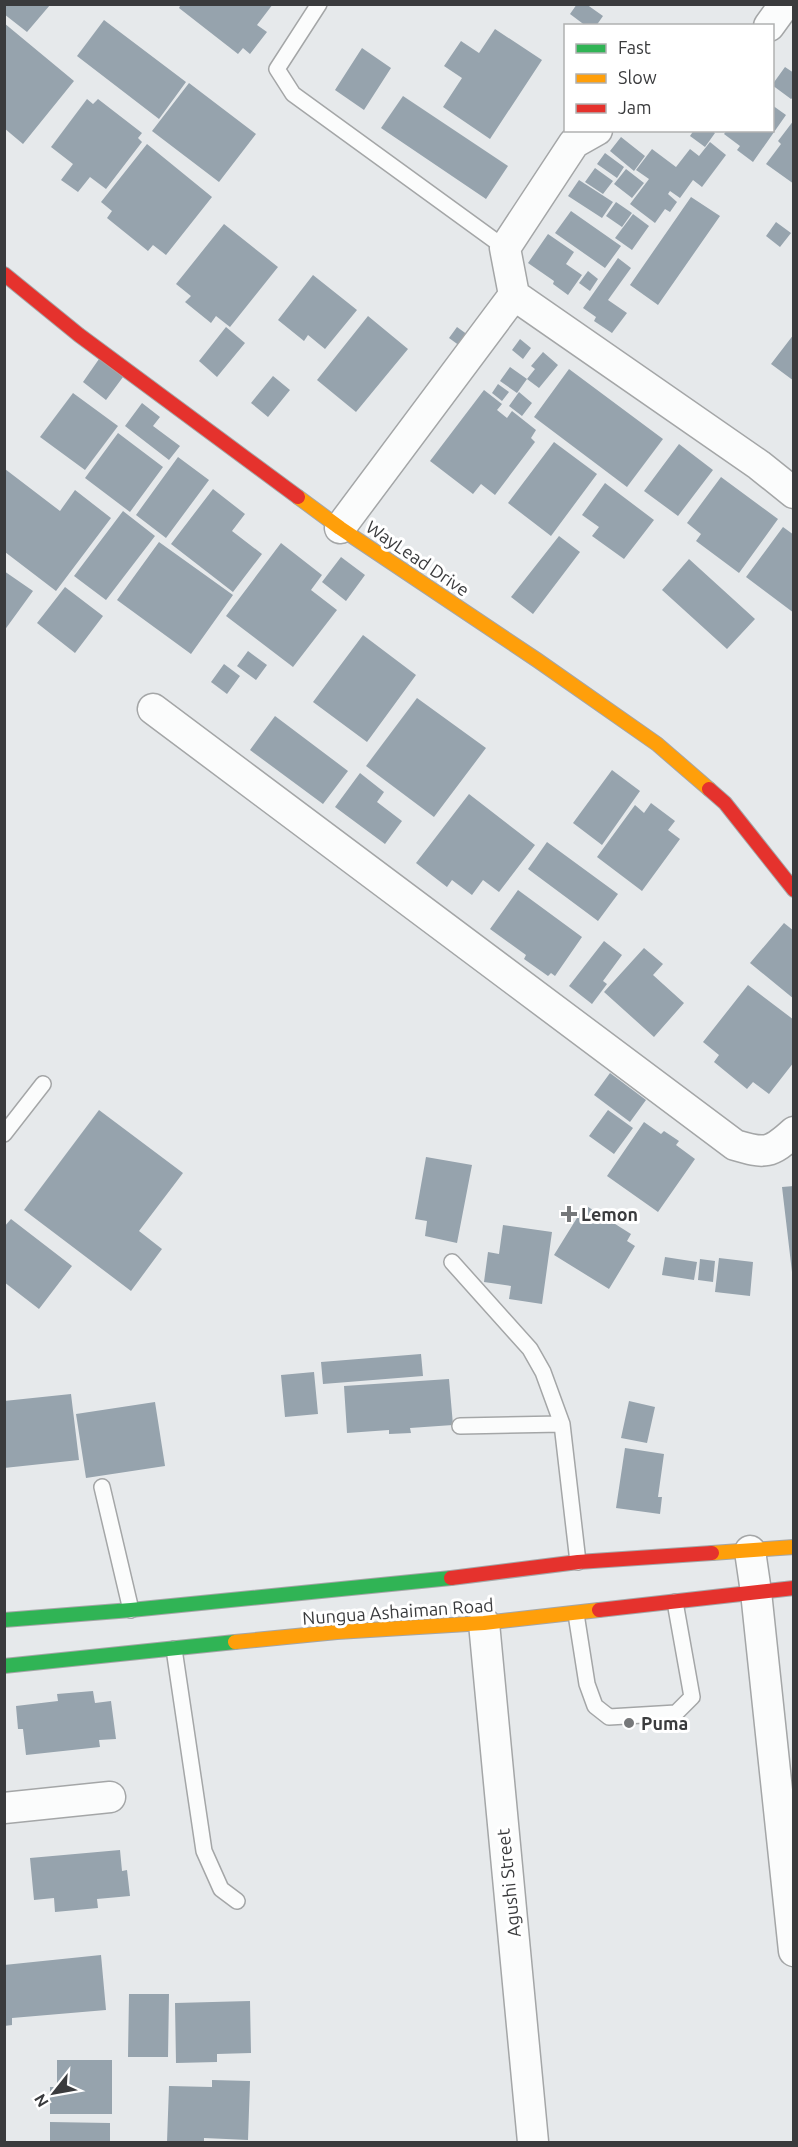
<svg xmlns="http://www.w3.org/2000/svg" width="798" height="2147" font-family="Ubuntu,sans-serif">
  <rect width="100%" height="100%" fill="#e6e9eb"/>
  <path fill="#96a3ad" d="M181 4H273L257 25 267 32 250 54 243 48 238 54 179 8Z
    M577 4H586L603 16 596 26H586L570 14Z
    M4 5H50L27 32 4 14Z
    M104 20 186 82 159 119 77 56Z
    M4 23 74 81 23 144 4 128Z
    M495 29 542 60 490 139 443 107 462 78 444 66 461 41 479 53Z
    M362 48 391 68 364 110 335 90Z
    M785 67 794 73V97L791 99 772 85Z
    M189 83 256 134 219 182 152 131Z
    M403 96 508 166 486 199 381 128Z
    M87 99 93 104 98 99 142 133 138 138 142 142 106 189 90 177 78 192 61 180 73 164 51 147Z
    M772 105 786 115 753 162 737 150 740 146 724 134 727 130H772Z
    M794 120V184L766 164 781 144 778 141Z
    M694 130H711L715 133 705 147 690 136Z
    M621 137 645 156 634 171 610 151Z
    M710 142 726 155 702 187 693 180 680 198 670 191 668 194 677 202 670 212 665 209 655 223 630 204 649 179 636 170 652 149 676 167 690 149 699 156Z
    M147 144 212 197 166 255 153 245 148 251 107 218 112 211 101 202Z
    M605 153 624 167 617 178 597 164Z
    M595 168 613 181 603 194 585 182Z
    M626 169 644 183 632 198 614 184Z
    M579 180 613 202 602 218 568 196Z
    M691 197 720 216 658 305 630 285Z
    M616 202 632 213 622 227 606 216Z
    M571 211 621 246 605 268 555 233Z
    M633 214 649 226 632 250 615 238Z
    M776 222 791 233 780 247 766 236Z
    M224 224 278 267 230 327 216 316 211 323 185 302 191 296 176 284Z
    M548 234 574 252 566 264 582 275 568 295 553 284 554 281 528 263Z
    M618 258 631 268 608 300 627 313 612 333 594 321 596 317 583 308Z
    M588 271 598 279 590 291 579 283Z
    M313 275 357 310 325 349 308 335 304 341 278 320Z
    M368 316 408 349 356 412 317 380Z
    M226 327 245 343 217 377 199 361Z
    M457 327 468 335 460 346 449 338Z
    M794 334V381L771 364Z
    M520 339 531 348 523 359 512 350Z
    M543 352 558 365 539 388 527 379 535 369 531 366Z
    M99 359 123 377 106 400 83 382Z
    M510 367 527 379 517 393 500 381Z
    M569 369 663 439 627 487 534 417Z
    M273 376 290 390 268 417 251 403Z
    M498 384 509 392 502 401 492 393Z
    M484 390 502 404 497 410 507 418 512 411 536 430 531 438 535 442 495 495 481 484 473 494 430 461Z
    M519 392 532 403 522 416 509 406Z
    M73 393 118 426 85 470 40 437Z
    M142 403 160 417 153 426 180 446 169 460 125 426Z
    M118 433 163 467 130 512 85 478Z
    M554 442 597 474 551 536 508 503Z
    M679 444 713 470 678 516 644 491Z
    M178 457 209 480 166 538 136 515Z
    M5 469 60 511 75 490 111 518 56 591 5 552Z
    M721 477 778 519 739 573 696 541 701 534 687 523Z
    M605 483 654 520 624 559 592 536 599 527 582 515Z
    M213 489 245 514 232 531 262 554 233 592 171 544Z
    M123 511 155 536 106 600 74 576Z
    M783 527 794 535V613L746 577Z
    M559 536 580 552 533 614 511 597Z
    M159 542 233 595 191 654 117 600Z
    M281 543 322 575 311 590 337 610 293 667 226 616Z
    M341 557 365 575 346 601 322 582Z
    M689 559 755 619 727 649 662 590Z
    M4 571 33 591 4 631Z
    M65 587 103 616 75 653 37 623Z
    M363 635 416 675 367 742 313 702Z
    M248 651 267 665 256 680 237 666Z
    M224 664 240 676 227 694 211 682Z
    M417 698 486 748 434 817 366 766Z
    M275 716 348 771 323 804 250 750Z
    M612 770 640 791 602 845 573 823Z
    M360 773 384 792 377 802 402 821 385 844 335 807Z
    M469 794 535 845 499 892 483 880 472 895 452 880 447 887 416 863Z
    M651 803 675 821 668 830 680 839 642 891 597 857 635 805 644 813Z
    M547 842 618 894 598 921 528 869Z
    M518 890 582 937 555 976 551 973 548 976 524 959 526 955 490 929Z
    M784 923 794 931V999L750 963Z
    M604 941 622 955 603 981 607 984 592 1004 569 986Z
    M644 948 663 964 653 975 684 1003 654 1037 604 992Z
    M748 985 794 1020V1062L769 1094 753 1082 747 1089 714 1062 719 1055 703 1042Z
    M610 1073 646 1100 630 1122 594 1095Z
    M99 1110 183 1173 139 1231 162 1249 131 1291 24 1210Z
    M608 1110 633 1128 614 1154 589 1136Z
    M644 1122 661 1134 664 1131 679 1141 676 1145 695 1159 658 1212 607 1176Z
    M426 1157 472 1165 457 1243 425 1236 427 1221 415 1219Z
    M794 1186V1272H792L782 1187Z
    M585 1205 631 1234 627 1241 635 1246 609 1289 554 1255Z
    M11 1219 72 1266 39 1309 4 1282V1227Z
    M503 1225 552 1232 542 1304 509 1299 511 1286 484 1282 488 1252 499 1254Z
    M665 1257 697 1262 694 1280 662 1275Z
    M719 1258 753 1262 750 1296 715 1292Z
    M700 1259 715 1261 713 1282 698 1280Z
    M421 1354 423 1376 323 1384 321 1362Z
    M314 1372 318 1414 285 1417 281 1375Z
    M449 1379 453 1425 410 1428 411 1433 389 1434V1430L347 1433 344 1386Z
    M71 1394 79 1460 4 1468V1401Z
    M629 1401 655 1407 647 1443 621 1438Z
    M155 1402 165 1466 86 1478 76 1414Z
    M625 1448 664 1454 658 1497H662L660 1514 616 1508Z
    M93 1691 95 1703 111 1701 116 1739 99 1740 100 1747 26 1755 23 1729H18L16 1706 58 1701 57 1694Z
    M120 1850 122 1871 127 1870 130 1896 97 1899 98 1908 55 1912 54 1898 34 1900 30 1858Z
    M101 1955 106 2010 12 2018V2025L4 2026V1965Z
    M129 1994H169L168 2057H128Z
    M250 2001 251 2053 217 2054V2062L176 2063 175 2003Z
    M57 2060H112V2114H50V2087H57Z
    M212 2080 250 2081 248 2140 204 2138V2142H167L169 2086 212 2087Z
    M50 2122 110 2123V2142H50Z"/>
  <g fill="none" stroke-linecap="round" stroke-linejoin="round">
    <defs>
      <path id="lane" d="M319 4 277 69 293 94 505 248
        M4 1134 43 1084
        M452 1262 530 1349 543 1372 562 1424 578 1562
        M460 1426 562 1424
        M102 1487 131 1610
        M576 1614 587 1684 595 1706 609 1717 676 1713 692 1697 675 1602
        M174 1649 204 1851 221 1889 237 1901"/>
      <path id="street" d="M769 26 785 4
        M514 295 505 248 574 143 597 130
        M340 528 514 295 759 465 794 493
        M153 709 735 1145C765 1154 770 1154 794 1132
        M750 1551 756 1592 794 1951
        M484 1623 533 2142
        M4 1808 110 1797"/>
      <path id="fast" d="M4 1620 131 1610 451 1578
        M4 1666 235 1642"/>
      <path id="slow" d="M298 497 340 528 537 660 657 744 709 789
        M712 1553 794 1547
        M235 1642 337 1632 484 1623 599 1610"/>
      <path id="jam" d="M4 274 79 335 298 497
        M709 789 725 803 794 890
        M451 1578 578 1562 712 1553
        M599 1610 794 1588"/>
    </defs>
    <use href="#lane" stroke="#a4a6a7" stroke-width="18"/>
    <use href="#street" stroke="#a4a6a7" stroke-width="33"/>
    <use href="#fast" stroke="#a4a6a7" stroke-width="16"/>
    <use href="#slow" stroke="#a4a6a7" stroke-width="16"/>
    <use href="#jam" stroke="#a4a6a7" stroke-width="16"/>
    <use href="#lane" stroke="#fbfcfc" stroke-width="15"/>
    <use href="#street" stroke="#fbfcfc" stroke-width="30"/>
    <use href="#fast" stroke="#30b455" stroke-width="14"/>
    <use href="#slow" stroke="#ff9f0a" stroke-width="14"/>
    <use href="#jam" stroke="#e5322d" stroke-width="14"/>
  </g>
  <g fill="#76787a" stroke="#fff" stroke-width="2">
    <path d="M566 1205h6v6h6v6h-6v6h-6v-6h-6v-6h6z"/>
    <circle cx="629" cy="1723" r="6"/>
  </g>
  <g text-anchor="middle" dominant-baseline="central" stroke-width="6" stroke-linejoin="round" paint-order="stroke">
    <g font-size="18" fill="#3a3b3d" stroke="#fff">
      <text transform="translate(418 558) rotate(34)">WayLead Drive</text>
      <text transform="translate(398 1611) rotate(-4)">Nungua Ashaiman Road</text>
      <text transform="translate(508 1883) rotate(-96)">Agushi Street</text>
    </g>
    <g font-size="18" font-weight="bold" fill="#3a3b3d" stroke="#fff" text-anchor="start">
      <text x="581" y="1214">Lemon</text>
      <text x="641" y="1723">Puma</text>
    </g>
  </g>
  <rect width="798" height="2147" fill="none" stroke="#3a3b3d" stroke-width="12"/>
  <rect x="564" y="24" width="210" height="108" fill="#ffffff" stroke="#b0b1b1" stroke-width="1.5"/>
  <rect x="576" y="44" width="30" height="9" fill="#30b455" stroke="#b0b1b1" stroke-width="1.5"/>
  <text x="618" y="54" font-size="18" fill="#3a3b3d">Fast</text>
  <rect x="576" y="74" width="30" height="9" fill="#ff9f0a" stroke="#b0b1b1" stroke-width="1.5"/>
  <text x="618" y="84" font-size="18" fill="#3a3b3d">Slow</text>
  <rect x="576" y="104" width="30" height="9" fill="#e5322d" stroke="#b0b1b1" stroke-width="1.5"/>
  <text x="618" y="114" font-size="18" fill="#3a3b3d">Jam</text>
  <g transform="translate(54 2093) rotate(239)" stroke="#ffffff" stroke-width="4.5" paint-order="stroke">
  <path d="M0-4.5L10 22L0 15L-10 22Z" fill="#3a3b3d"/>
  <text y="-9" font-size="16" font-weight="bold" text-anchor="middle" fill="#3a3b3d">N</text>
  </g>
</svg>
